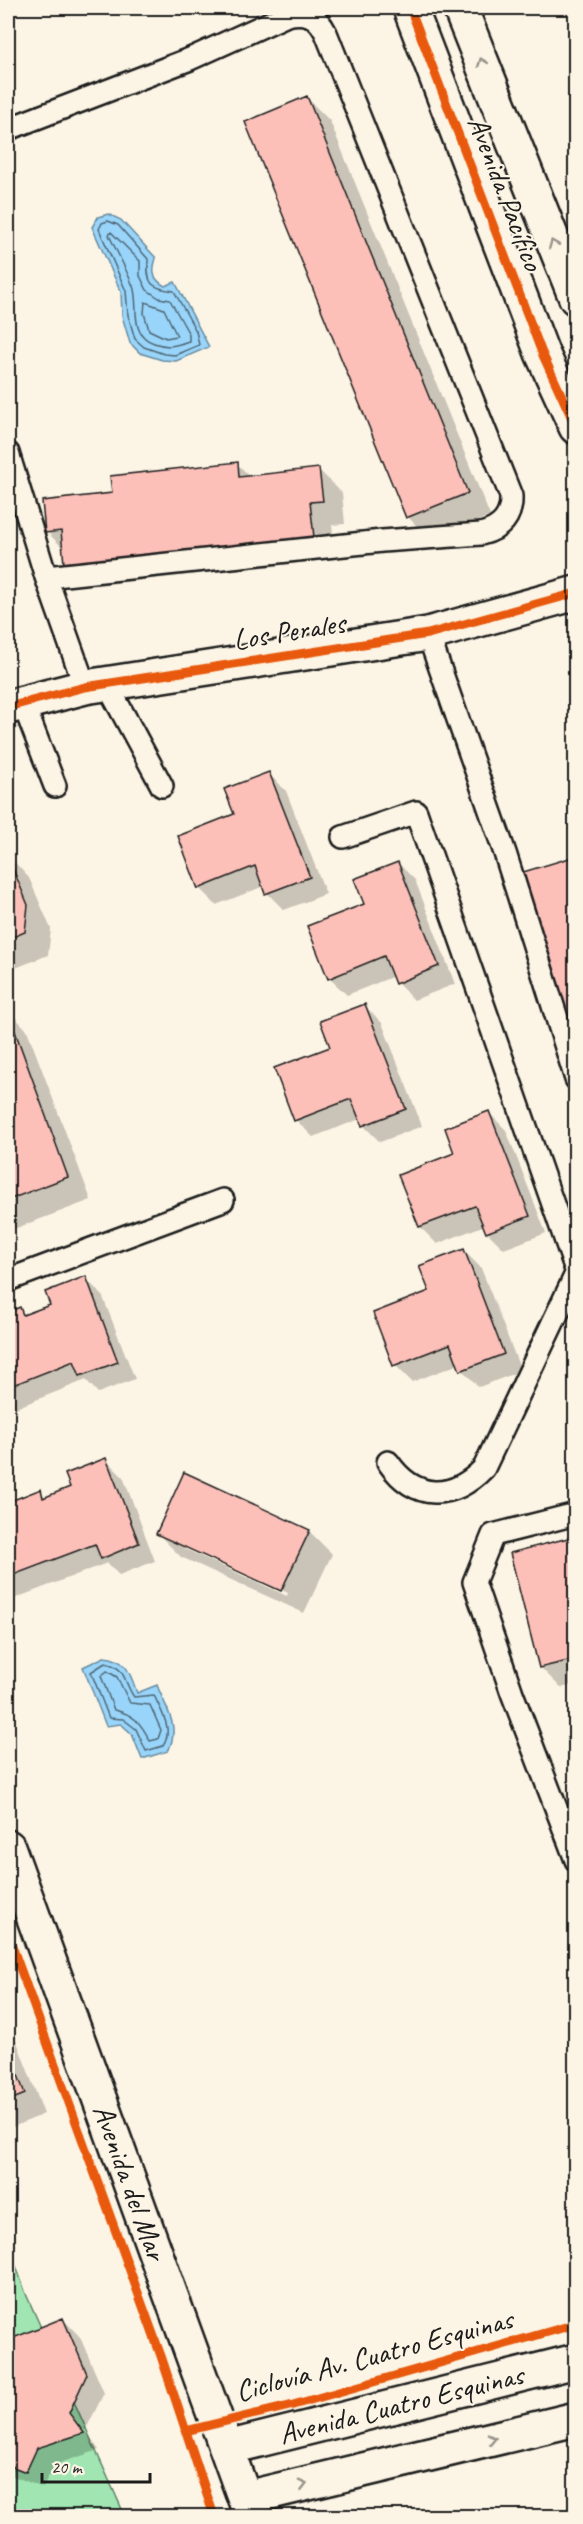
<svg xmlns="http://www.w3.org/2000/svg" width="583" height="2524" font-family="Caveat,sans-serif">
  <rect width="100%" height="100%" fill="#fcf5e5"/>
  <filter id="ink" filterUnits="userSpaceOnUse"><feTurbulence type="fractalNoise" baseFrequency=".0167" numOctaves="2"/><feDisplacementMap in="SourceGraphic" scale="12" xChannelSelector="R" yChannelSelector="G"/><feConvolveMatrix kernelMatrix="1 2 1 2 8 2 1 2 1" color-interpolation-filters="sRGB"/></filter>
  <g filter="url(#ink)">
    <path fill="#a1e6b2" stroke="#5e8167" stroke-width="1.5" d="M8 2244 26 2294 125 2516H8Z"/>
    <path fill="#99d5fa" stroke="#678ba1" stroke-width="1.5" d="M108 214 121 220 156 258C152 271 152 279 165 286L175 282 209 347 176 361 162 360 140 353 130 343 122 316 121 292 92 227 98 217Z
      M104 1657C127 1659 130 1673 137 1693L157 1685C166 1709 181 1726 168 1751L142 1759 132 1734 121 1724 106 1726 83 1667Z"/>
    <path fill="#0003" fill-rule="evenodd" d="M307 98 330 121 490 516 431 540 408 517Z
      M237 464 251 477 319 470 342 493 345 524 332 525 336 559 89 586 66 563 64 549 47 532 113 495Z
      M268 773 286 791 326 894 284 910 267 893 264 886 216 905 199 888 236 815Z
      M8 855 29 878 51 929 48 955 8 971Z
      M398 863 415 880 455 984 414 1000 397 983 394 976 347 995 329 978 365 905Z
      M365 1006 382 1023 422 1126 380 1142 363 1125 360 1119 313 1137 296 1120 332 1047Z
      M8 1010 27 1030 91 1200 11 1230 8 1226Z
      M489 1113 506 1130 546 1233 504 1249 487 1232 485 1225 437 1244 420 1227 456 1154Z
      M464 1251 481 1268 521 1371 479 1387 462 1370 459 1364 412 1382 395 1365 431 1292Z
      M85 1278 102 1295 135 1379 98 1393 86 1380 8 1411V1314L20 1309 26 1316 52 1306Z
      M106 1460 123 1477 155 1561 119 1575 107 1563 8 1601V1504L40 1491 47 1498 72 1488Z
      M309 1531 332 1554 304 1613 181 1557 158 1534ZM183 1545 288 1593 287 1596 183 1548Z
      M576 1538V1684L561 1688 541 1668Z
      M8 2018 44 2114 8 2129Z
      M63 2319 80 2337 104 2393 85 2431 99 2450 54 2465 43 2488 8 2474V2341Z"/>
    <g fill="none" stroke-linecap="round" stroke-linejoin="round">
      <path stroke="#4e6675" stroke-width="1.5" d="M108 221 118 225 148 259C147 283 149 288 174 291L196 331 199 345 175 355 164 354 144 347 135 339 128 315 126 291 99 229 102 223Z
        M111 232 140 261V276L147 290 159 298 170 300 189 334V341C175 346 168 348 154 343 128 334 140 306 133 286 126 269 117 252 109 235Z
        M145 302 164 309 177 336 166 338 149 330 144 313Z
        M105 1663C127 1667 123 1682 134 1697L154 1695C161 1712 174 1729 163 1746L146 1751 136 1729 123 1719 109 1718 91 1672Z
        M107 1671 117 1677 130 1703 150 1705 161 1730 158 1739 150 1741C141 1723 134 1714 114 1710L101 1676Z"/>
    </g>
    <path fill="#fcc0b9" stroke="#1c1c1c" stroke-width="1.5" d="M307 96 468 493 406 518 245 122Z
      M238 462 239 477 319 468 323 501 310 502 314 537 64 564 61 531 45 533 42 501 112 493 110 476Z
      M269 772 310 877 265 894 255 866 198 889 178 836 234 814 224 789Z
      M576 856V1052L520 873Z
      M8 857 28 905 25 932 8 939Z
      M398 862 439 966 395 984 384 956 328 979 307 926 364 904 354 879Z
      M365 1004 406 1109 362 1126 351 1099 294 1121 274 1068 330 1047 320 1021Z
      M8 1012 68 1177 8 1200Z
      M489 1111 530 1216 486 1233 475 1206 419 1227 398 1175 454 1153 445 1128Z
      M464 1249 504 1354 460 1371 450 1344 393 1366 373 1313 429 1291 419 1266Z
      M86 1276 118 1362 80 1376 74 1361 8 1387V1312L20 1307 23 1315 50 1305 45 1292Z
      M106 1458 139 1543 101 1559 95 1544 8 1577V1502L41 1489 43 1498 70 1487 65 1474Z
      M184 1472 310 1530 281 1591 156 1534Z
      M576 1536V1580L572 1581 576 1596V1659L539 1668 510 1553Z
      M8 2048 25 2094 8 2101Z
      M63 2318 87 2374 69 2413 84 2433 37 2448 26 2472 8 2465V2340Z"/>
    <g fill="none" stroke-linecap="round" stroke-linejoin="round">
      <defs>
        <path id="service" d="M8 129 190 59 287 15C306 11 317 15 326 33L511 496C512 517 501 529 481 534L382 541 46 577
          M8 453 46 577 85 687
          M428 634 505 853 576 1079
          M107 684 162 786
          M23 703 55 786
          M343 837 416 812 576 1270
          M8 1280 223 1200
          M388 1462C415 1501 452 1501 484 1468L576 1274
          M576 1514 493 1535 474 1582 512 1693 576 1860"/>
        <path id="minor" d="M410 8 542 353 576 427
          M460 8 576 298
          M8 707 85 687 428 634 576 593"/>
        <path id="primary" d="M8 1847 251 2516
          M227 2448 576 2361
          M246 2498 576 2419"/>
      </defs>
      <use href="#service" stroke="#1c1c1c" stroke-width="26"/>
      <use href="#minor" stroke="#1c1c1c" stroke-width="38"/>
      <use href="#primary" stroke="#1c1c1c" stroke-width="38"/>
      <use href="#service" stroke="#fcf5e5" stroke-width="21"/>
      <use href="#minor" stroke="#fcf5e5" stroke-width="33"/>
      <use href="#primary" stroke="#fcf5e5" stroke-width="33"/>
      <defs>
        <path id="cycleway" d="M410 8 542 353 576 427
          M8 707 85 687 428 634 576 593
          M8 1935 161 2356 214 2516
          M185 2431 293 2405 576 2324"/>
      </defs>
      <use href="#cycleway" stroke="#fcf5e5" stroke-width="13"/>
      <use href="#cycleway" stroke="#e8590c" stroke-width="9"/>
    </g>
    <defs><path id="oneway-chevron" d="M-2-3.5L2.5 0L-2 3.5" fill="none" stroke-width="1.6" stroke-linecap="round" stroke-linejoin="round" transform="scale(1.5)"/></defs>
    <g stroke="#97938b">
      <use href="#oneway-chevron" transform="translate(482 62) rotate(-111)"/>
      <use href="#oneway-chevron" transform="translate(553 244) rotate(-112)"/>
      <use href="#oneway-chevron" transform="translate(492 2439) rotate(-13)"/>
      <use href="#oneway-chevron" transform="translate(303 2485) rotate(-14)"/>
    </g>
  </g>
  <g text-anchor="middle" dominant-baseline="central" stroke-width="4.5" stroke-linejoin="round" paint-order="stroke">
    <g font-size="30" fill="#1c1c1c" stroke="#fcf5e5">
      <text transform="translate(506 193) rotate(69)">Avenida Pacífico</text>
      <text transform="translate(289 631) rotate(-9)">Los Perales</text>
      <text transform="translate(130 2182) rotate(70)">Avenida del Mar</text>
      <text transform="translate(374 2355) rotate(-15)">Ciclovía Av. Cuatro Esquinas</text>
      <text transform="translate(401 2404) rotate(-14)">Avenida Cuatro Esquinas</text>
    </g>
  </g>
  <rect width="583" height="2524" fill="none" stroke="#fcf5e5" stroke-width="30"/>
  <rect x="15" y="15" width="553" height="2494" fill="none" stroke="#1c1c1c" stroke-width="2" filter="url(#ink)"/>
  <path d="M42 2473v9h108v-9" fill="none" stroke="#1c1c1c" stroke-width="3"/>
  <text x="51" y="2473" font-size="18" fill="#1c1c1c" stroke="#fcf5e5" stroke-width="4.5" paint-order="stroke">20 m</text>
</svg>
